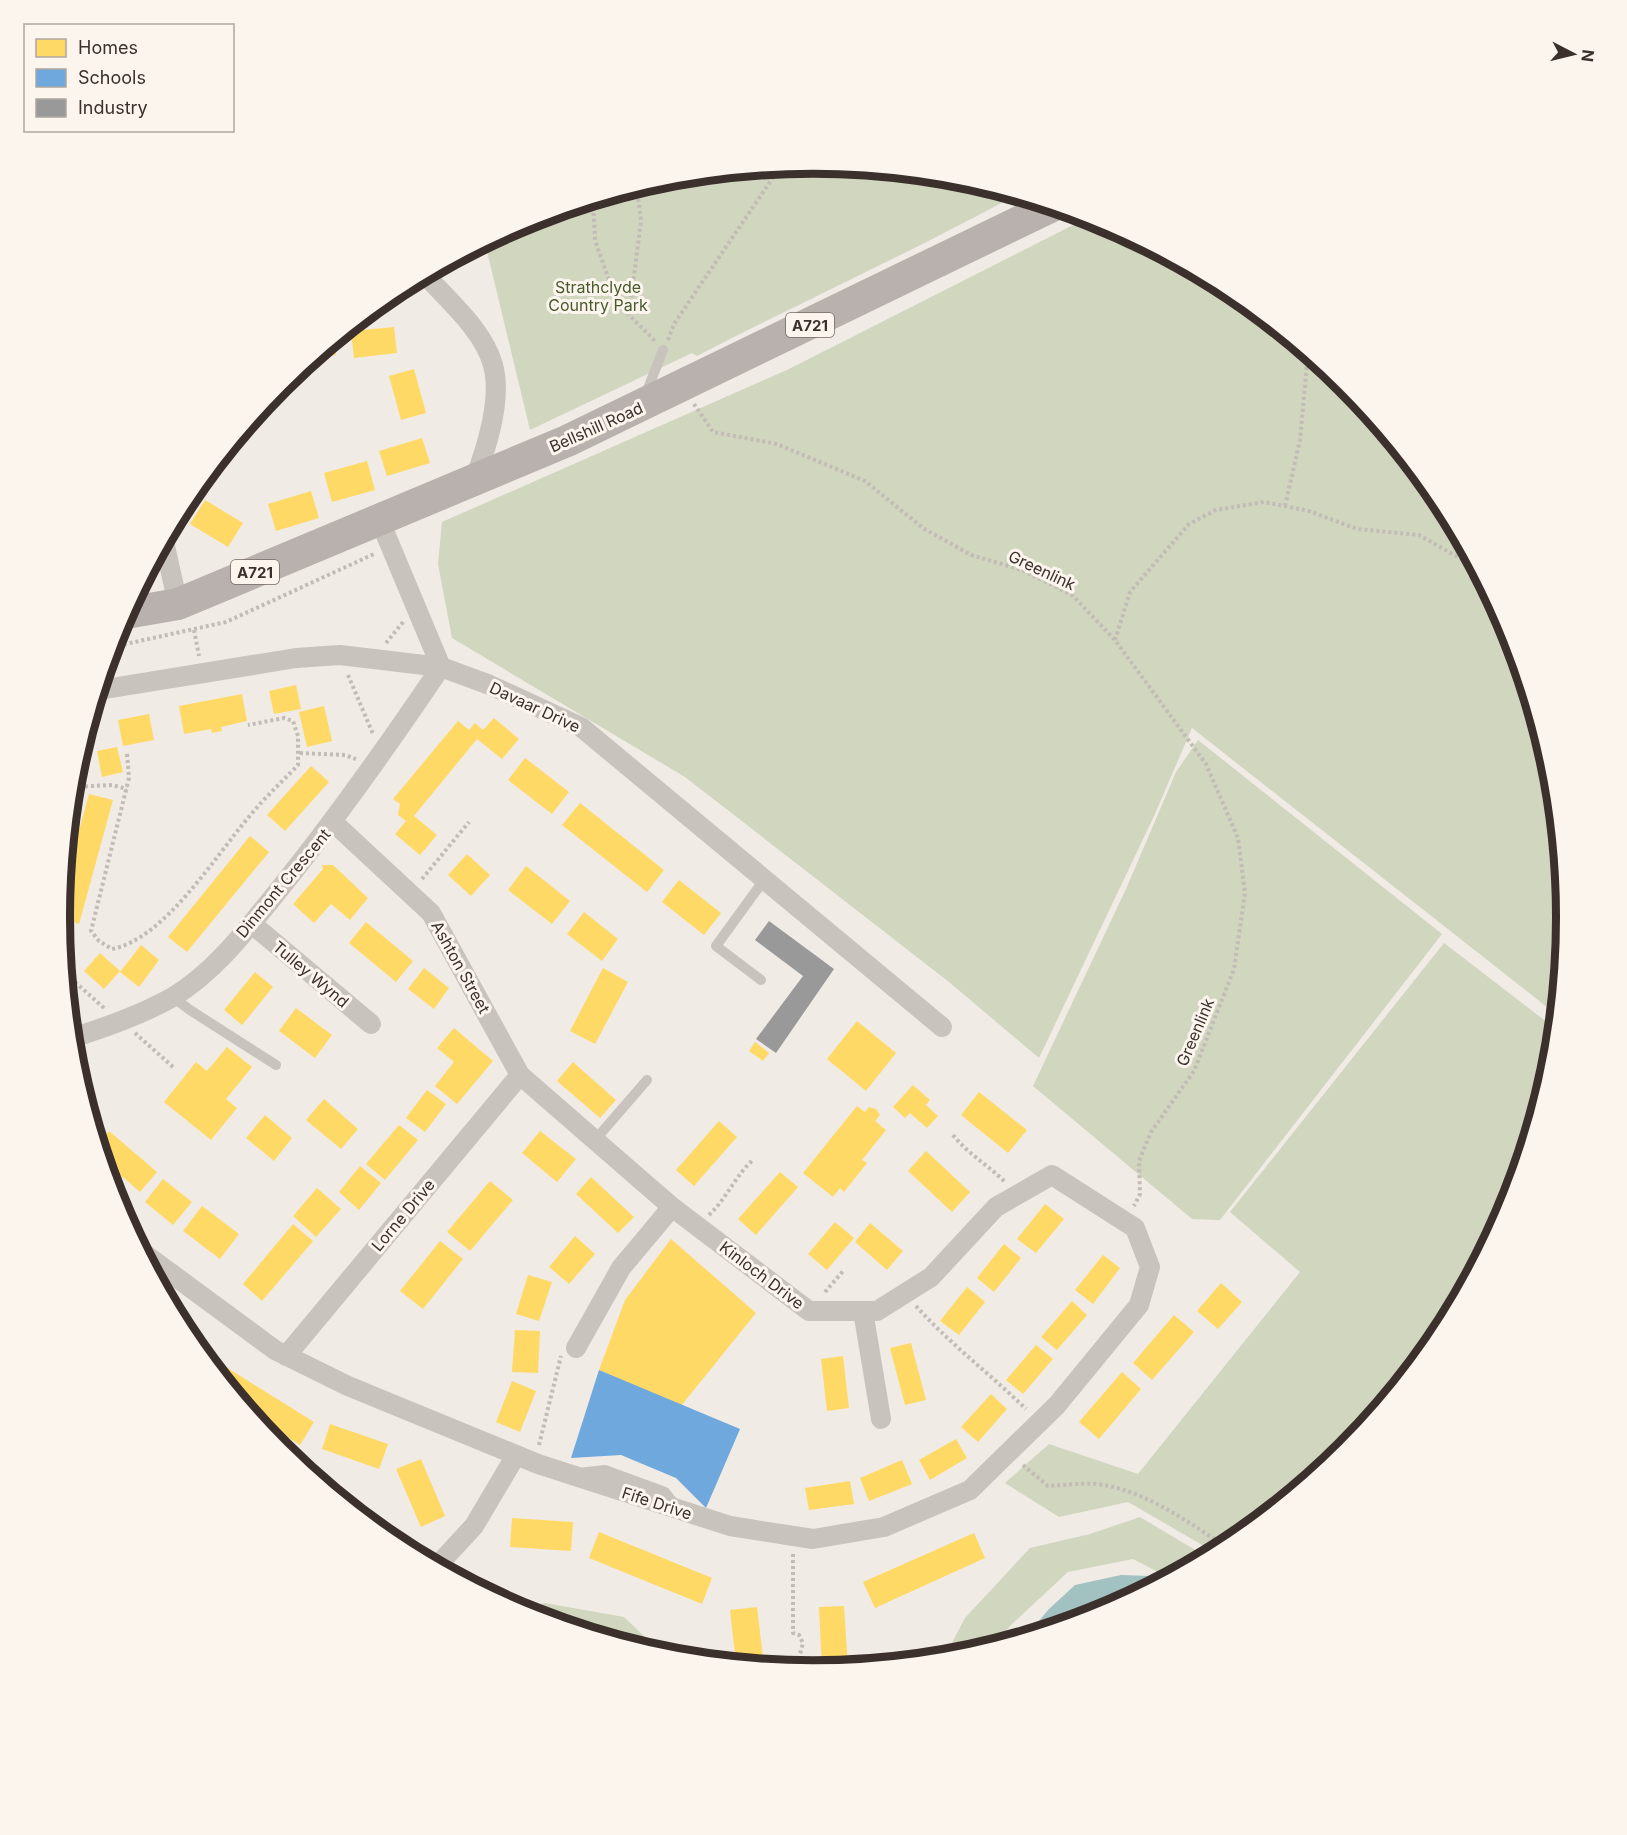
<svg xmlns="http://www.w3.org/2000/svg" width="1627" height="1835" font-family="Inter,sans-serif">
  <rect width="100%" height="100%" fill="#f0ebe5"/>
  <path fill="#d1d6bf" d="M814 164 961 179 1016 195C912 252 803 301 697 356L692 353 530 430 485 243 525 221 667 178Z
    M1089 217 1102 221 1232 291 1347 385 1440 499 1510 629 1553 771 1567 918 1557 1015 1192 728 1154 816 1039 1058 949 982 685 777 452 638 438 564 442 522 789 369Z
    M1198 740 1442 934 1220 1220 1192 1219 1033 1086 1126 889 1176 772Z
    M1444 943 1556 1029 1552 1065 1510 1206 1440 1336 1346 1451 1232 1544 1216 1553 1128 1502 1059 1517 1005 1483 1049 1444 1138 1474 1300 1272 1230 1212Z
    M1140 1517 1207 1557 1169 1578 1133 1559 1068 1572 1011 1625 994 1646 960 1657 944 1658 965 1618 1030 1548 1090 1534Z
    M545 1603 624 1617 665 1656 525 1614 514 1608Z"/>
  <path fill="#a1c2c1" d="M1121 1575 1150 1576 1164 1581 1102 1614 1025 1637 1049 1609 1075 1585Z"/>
  <path fill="#ffd966" d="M394 327 397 353 354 358 351 331Z
    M335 340 336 355 316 356Z
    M414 369 426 413 401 420 389 376Z
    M422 438 430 463 387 476 379 451Z
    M367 461 375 490 332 502 324 473Z
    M311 491 319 518 276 531 268 504Z
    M205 500 243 523 228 547 190 524Z
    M296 685 301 709 274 714 269 691Z
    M242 694 247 721 221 727 222 731 212 733 211 729 184 734 179 706Z
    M324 706 332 741 307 747 299 712Z
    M149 714 154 740 123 746 118 720Z
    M494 718 519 739 502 759 477 739 414 816 437 835 420 855 395 834 406 821 398 815 400 804 393 799 458 721 469 730 475 723 483 730Z
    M117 747 123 772 102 777 97 751Z
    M525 758 569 792 552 814 508 780Z
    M311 766 329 782 285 831 267 815Z
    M89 794 113 800 79 924 60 917 63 889Z
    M580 803 664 870 647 892 562 825Z
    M250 836 269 852 187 952 168 937Z
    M467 854 490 875 471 896 448 875Z
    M322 865H333L368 898 350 920 331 904 314 923 293 904 323 869Z
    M526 866 570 901 552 924 508 890Z
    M679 880 721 913 704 935 662 902Z
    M584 912 618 939 602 961 567 934Z
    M366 922 413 961 396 982 349 943Z
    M141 945 159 960 139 987 120 972Z
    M100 953 120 971 104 989 84 971Z
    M424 968 449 988 434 1009 408 989Z
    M603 968 628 982 595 1044 570 1031Z
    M255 972 273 987 242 1025 224 1010Z
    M296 1008 332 1035 315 1058 279 1031Z
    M857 1021 896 1053 866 1091 827 1059Z
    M454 1028 493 1061 457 1104 435 1086 454 1062 437 1048Z
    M755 1042 769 1053 763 1061 749 1051Z
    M227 1047 252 1067 226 1099 237 1108 211 1140 164 1102 196 1062 207 1071Z
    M573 1062 616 1100 600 1118 557 1081Z
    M913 1085 930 1100 926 1105 938 1116 927 1128 910 1113 905 1118 893 1107Z
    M427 1090 446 1104 425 1132 406 1118Z
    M979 1092 1027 1130 1008 1153 961 1115Z
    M324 1099 358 1129 341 1149 306 1120Z
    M857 1106 865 1112 869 1107 876 1109 880 1115 875 1121 886 1130 862 1160 867 1163 844 1192 840 1188 833 1197 803 1173Z
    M90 1114 102 1124 95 1133 92 1121Z
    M265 1115 292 1138 274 1161 246 1138Z
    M719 1121 737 1137 694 1186 676 1170Z
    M399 1125 418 1140 385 1180 366 1164Z
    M109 1131 157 1172 140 1192 104 1161 98 1144Z
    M540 1131 576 1159 557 1182 522 1153Z
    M926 1151 970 1192 952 1212 908 1171Z
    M360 1166 381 1183 359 1210 339 1192Z
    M780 1172 798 1187 756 1235 738 1219Z
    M591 1177 634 1217 618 1233 576 1194Z
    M163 1179 192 1202 173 1225 145 1202Z
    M490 1181 513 1200 470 1251 447 1232Z
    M317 1188 341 1209 316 1237 293 1216Z
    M1045 1204 1064 1219 1036 1253 1017 1239Z
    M202 1206 239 1234 220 1259 183 1231Z
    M835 1222 854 1238 827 1270 808 1254Z
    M870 1223 903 1251 887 1270 855 1242Z
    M293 1224 313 1241 262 1301 243 1284Z
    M575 1236 595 1254 569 1284 549 1267Z
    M671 1239 756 1313 681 1406 599 1370 625 1300Z
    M440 1241 463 1259 423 1309 400 1291Z
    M1004 1244 1021 1258 994 1292 977 1278Z
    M1103 1255 1120 1268 1093 1304 1075 1290Z
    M528 1275 552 1282 539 1321 516 1314Z
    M1221 1283 1242 1302 1218 1329 1197 1311Z
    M967 1287 985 1302 959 1335 940 1321Z
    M1072 1301 1087 1315 1057 1350 1041 1337Z
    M1174 1315 1194 1332 1152 1380 1133 1363Z
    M515 1330 540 1331 538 1373 512 1372Z
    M911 1343 926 1400 905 1405 890 1348Z
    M1036 1345 1053 1359 1023 1394 1006 1380Z
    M843 1356 849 1408 827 1411 821 1359Z
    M210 1357 314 1422 300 1445 251 1414 207 1361Z
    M1122 1372 1141 1389 1099 1439 1079 1422Z
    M512 1381 536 1391 520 1432 496 1422Z
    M991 1394 1007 1409 978 1442 961 1427Z
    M330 1424 388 1444 379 1469 322 1449Z
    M956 1439 967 1458 930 1480 919 1460Z
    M421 1459 445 1516 421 1527 396 1469Z
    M902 1460 912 1484 869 1501 860 1478Z
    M850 1481 854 1504 809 1510 805 1488Z
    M512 1518 573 1522 571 1551 510 1547Z
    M599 1532 712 1578 702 1604 589 1558Z
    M974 1533 985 1558 875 1608 863 1582Z
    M844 1606 848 1668 822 1670 819 1607Z
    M757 1607 764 1666 736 1663 730 1610Z"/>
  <path fill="#6fa8dc" d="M599 1370 740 1429 706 1508 676 1478 621 1455 571 1458Z"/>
  <path fill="#999" d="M769 921 834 969 776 1053 756 1039 803 976 755 940Z"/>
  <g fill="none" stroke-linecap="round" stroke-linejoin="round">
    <path stroke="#c2bbb6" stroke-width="4" stroke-dasharray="3 3" stroke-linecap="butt" d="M593 201 595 240 617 303 655 341
      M629 315 641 221 637 187
      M668 340 674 324 780 167
      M694 404 713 432 777 444 865 481 923 528 971 555 1022 570 1072 595 1115 640 1206 764 1238 838 1245 893 1234 969 1194 1071 1151 1132 1139 1161 1140 1194 1134 1206
      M1285 506 1300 440 1308 353
      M194 630 199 656
      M1115 640 1130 592 1189 524 1216 510 1264 502 1309 511 1357 529 1419 535 1477 568
      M386 643 404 621
      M112 647 226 622 374 554
      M348 675 373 734
      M300 753 345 755 356 759
      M127 754 129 778 91 931 99 941 112 949C164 939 214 858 248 818 263 799 281 783 298 765V736L293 721 284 718 248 725
      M73 787 112 785 127 789
      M422 879 469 822
      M66 974 104 1008
      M135 1033 173 1067
      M953 1135C968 1154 988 1165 1005 1182
      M709 1215C727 1198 735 1176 753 1160
      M825 1292 844 1270
      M916 1306C949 1343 990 1374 1026 1409
      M539 1445 561 1356
      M1023 1465 1048 1486C1066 1485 1086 1482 1104 1485 1149 1493 1189 1523 1227 1547
      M793 1554V1633L799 1635 803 1643 796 1669"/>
    <path stroke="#c9c3be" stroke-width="10" d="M645 396 663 350
      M761 980 716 946 764 880
      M173 997 190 1010 276 1065
      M595 1140 647 1080
      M578 1473 605 1470 665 1492 677 1507"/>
    <path stroke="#c9c3be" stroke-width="20" d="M429 273 430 280C452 304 484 332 493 365 502 398 487 447 475 478
      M164 542 178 604
      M99 690 296 658 340 655 441 667 490 685 581 727 942 1027
      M252 924 371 1024
      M72 1038C106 1027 141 1015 173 997 215 972 248 928 278 891 336 819 389 744 441 667L380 521
      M142 1252 275 1350 348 1386 538 1464 730 1526 813 1539 884 1527 970 1490 1057 1405 1139 1305 1150 1267 1135 1228 1052 1175 996 1207 931 1277 877 1311H809L672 1207 520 1075 431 913 333 822
      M863 1311 881 1419
      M576 1348 621 1268 672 1207
      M286 1356 520 1075
      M437 1566 474 1526 516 1455"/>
    <path stroke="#b8b1ad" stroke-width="32" d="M126 613 178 604 567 441 1052 206"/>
  </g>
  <g text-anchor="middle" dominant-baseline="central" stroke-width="6" stroke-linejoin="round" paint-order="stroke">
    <g fill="#fbf5ee" stroke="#756b66" stroke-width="1.5">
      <rect x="786" y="313" width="48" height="24" rx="4.5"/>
      <rect x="231" y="560" width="48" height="24" rx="4.5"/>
    </g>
    <g font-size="15" font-weight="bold" fill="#3b302b">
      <text x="810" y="325">A721</text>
      <text x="255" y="572">A721</text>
    </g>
    <g font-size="16" fill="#4a5a2e" stroke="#fbf5ee">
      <text x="598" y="287">Strathclyde<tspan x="598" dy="18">Country Park</tspan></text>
    </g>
    <g font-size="16" fill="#3b302b" stroke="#fbf5ee">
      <text transform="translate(596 427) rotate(-24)">Bellshill Road</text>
      <text transform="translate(1042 570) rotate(25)">Greenlink</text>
      <text transform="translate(535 707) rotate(25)">Davaar Drive</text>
      <text transform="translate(283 883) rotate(-50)">Dinmont Crescent</text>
      <text transform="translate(461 967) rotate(61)">Ashton Street</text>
      <text transform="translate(311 974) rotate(40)">Tulley Wynd</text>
      <text transform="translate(1195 1032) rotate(-67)">Greenlink</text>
      <text transform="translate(403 1215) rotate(-50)">Lorne Drive</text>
      <text transform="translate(762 1275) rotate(37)">Kinloch Drive</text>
      <text transform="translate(657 1503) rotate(18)">Fife Drive</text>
    </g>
  </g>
  <path d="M0 0H1627V1835H0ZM70 917a743 743 0 1 1 1486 0a743 743 0 1 1-1486 0Z" fill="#fbf5ee" fill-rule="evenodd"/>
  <path fill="none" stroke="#3b302b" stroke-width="8" d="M70 917a743 743 0 1 1 1486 0a743 743 0 1 1-1486 0Z"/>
  <rect x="24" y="24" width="210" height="108" fill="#fbf5ee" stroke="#aea6a0" stroke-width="1.5"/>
  <rect x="36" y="39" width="30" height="18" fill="#ffd966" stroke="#aea6a0" stroke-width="1.5"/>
  <text x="78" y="54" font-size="18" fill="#3b302b">Homes</text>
  <rect x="36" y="69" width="30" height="18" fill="#6fa8dc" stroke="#aea6a0" stroke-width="1.5"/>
  <text x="78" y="84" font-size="18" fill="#3b302b">Schools</text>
  <rect x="36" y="99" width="30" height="18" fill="#999999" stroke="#aea6a0" stroke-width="1.5"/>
  <text x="78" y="114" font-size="18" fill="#3b302b">Industry</text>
  <g transform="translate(1573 54) rotate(97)" stroke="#fbf5ee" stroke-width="4.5" paint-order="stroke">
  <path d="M0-4.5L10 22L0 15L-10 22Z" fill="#3b302b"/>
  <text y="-9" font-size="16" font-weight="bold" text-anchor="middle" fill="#3b302b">N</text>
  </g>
</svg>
